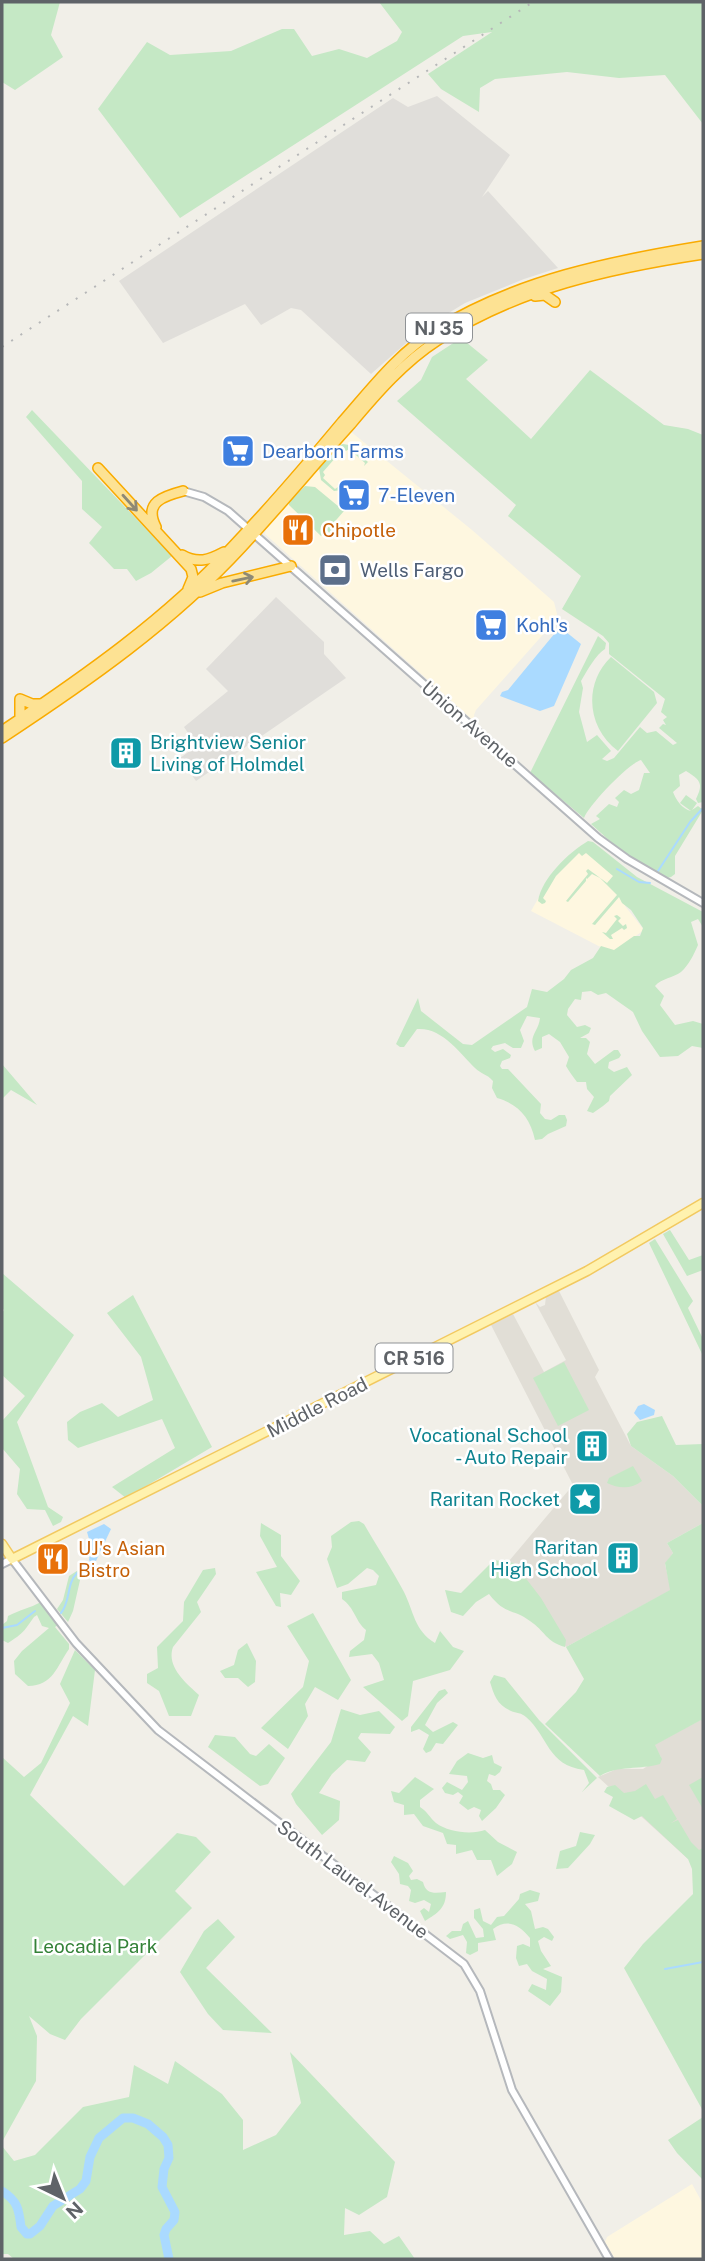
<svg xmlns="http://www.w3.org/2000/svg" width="705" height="2261" font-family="'Public Sans',sans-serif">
  <rect width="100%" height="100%" fill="#f1efe8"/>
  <path fill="#fef7e0" d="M350 431 472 530 554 602 557 614 555 621 476 710 474 715 475 722 265 534 266 529Z
    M580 846 616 875 629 902 625 906 644 930 612 953 531 911 551 876Z
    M692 2184 703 2204V2259H615L605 2242 607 2237Z"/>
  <path fill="#e0deda" d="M437 96 510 155 482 197 488 191 558 268 524 279 465 303 421 330 371 374 301 310 291 308 261 325 245 304 163 343 119 281 393 98 408 107Z
    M276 597 324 642V654L346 678 196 781 180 758 197 746 184 727 228 691 206 669Z"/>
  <path fill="#e1ded6" d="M559 1291 599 1370 595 1377 631 1446 673 1476 703 1506V1523L667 1543 673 1553 665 1564 671 1590 566 1647 509 1561 573 1485 491 1325 513 1314 544 1372 566 1360 535 1302 540 1307 545 1305 546 1296Z
    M702 1719 703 1722V1860L688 1859 598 1777 617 1769H643L661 1757 654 1745Z"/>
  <path fill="#c5e8c5" d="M2 2H60L51 35 63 57 15 90 2 82Z
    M379 2H703V124L665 75 619 78 567 72 495 79 480 88 479 112 441 89 428 74 492 32 463 36 180 218 98 109 147 42 170 55 231 51 282 29H294L312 56 339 49 367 58 397 41 402 32Z
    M461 338 488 360 466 379 531 439 590 370 664 425 688 429 703 435V802L698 803 696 799C704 783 700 780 686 771L679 775 680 786 673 792C676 800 682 809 691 811L680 803 686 795 697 803 692 810 698 806 703 810 675 856V874L671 877 667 878 622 852 591 824 600 819 596 816 609 804 617 807 619 802 615 798 624 790 631 794 639 790 644 773H650L641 760C628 764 589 805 584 818L530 773 598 636 606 643 605 649C596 654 587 671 581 681L583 688 579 712 587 742 597 735 611 751 602 759 607 761 614 758 640 727 647 733 656 731 673 745 677 743 659 728 663 724 666 725 663 720 667 717 661 712 665 699 609 654V643L603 636 562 609 581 576 508 516 516 505 397 401 421 380 432 357Z
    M32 410 172 556 151 573 136 581 127 569H114L89 543 102 527 82 509V481L26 417Z
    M343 444 349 445 368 462 364 466 365 463 349 449 346 451 343 449 323 472 325 475 323 478 335 489 338 487 342 490 334 491 321 480 319 468 337 446Z
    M305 486 315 487 344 511 330 527 332 530 330 533 326 530 321 536 289 505V502Z
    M611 657 654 692 657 703 618 751C587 728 583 684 611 657Z
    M588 841 593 842 637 877 703 912V927L698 919 691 922 698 945C694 954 689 965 681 972 673 978 662 978 655 986L664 996 660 1005 675 1025 693 1021 703 1024V1048L692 1046 678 1056 660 1057 642 1031 633 1012 606 993 598 995 591 991 582 992 581 1000 575 999 568 1009 567 1015 577 1027 585 1025 591 1028 589 1033 580 1038H586L590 1042 587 1054 595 1064 614 1050H618L621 1055 619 1058 609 1062 608 1068 614 1072 627 1067 632 1075 610 1096 609 1101 603 1106 593 1113 587 1111 594 1097 587 1089 586 1082H577C573 1077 569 1071 566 1066L569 1057 560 1042 549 1034 542 1037V1048L535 1051C527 1037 539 1031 540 1018L527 1016 520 1030 524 1041 521 1048H513L505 1043 493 1046 491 1049 495 1052 503 1049 511 1055 510 1058 502 1061 500 1066 502 1069H508L541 1104 540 1113 545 1119 551 1120 559 1115H565L567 1120 566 1126 548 1134 542 1139 535 1140C530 1117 518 1104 497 1098L492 1088 493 1081C487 1074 481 1074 475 1068 460 1053 442 1027 417 1029L404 1047H400L396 1044 418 998 421 1011 463 1044 472 1045 527 1007 532 989 547 992 564 979 571 970 593 958 601 946 614 950 634 936H640L643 928 631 910 622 903 619 897 595 925 592 924 617 895 600 878 592 874 587 879 586 878V881L568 902 566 901 588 874 586 871 588 869 607 883 613 876 586 853 582 856 579 853 556 876 543 898 546 901 545 903 542 904 538 901C542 878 568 853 588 841Z
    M617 915 621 918 618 921 623 926 626 924 627 928 624 930 622 928 611 935 613 939H610L602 932 606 933 617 919 614 916Z
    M2 1064 37 1105 11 1090 2 1099Z
    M670 1230 689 1260 703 1255V1270L687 1276 663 1234Z
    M655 1239 693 1301 688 1308 703 1339V1356L649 1243Z
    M2 1273 74 1335 17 1422 48 1507 63 1517 61 1522 53 1526 45 1510 27 1509 17 1494 20 1469 2 1448V1421L25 1396 2 1375V1313L4 1310 2 1308Z
    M133 1295 212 1447 126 1498 112 1487 175 1448 162 1419 78 1448 68 1440 67 1422 80 1412 102 1403 118 1417 153 1400 141 1357 107 1313Z
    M564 1362 589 1410 558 1426 533 1378Z
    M662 1416 676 1445 703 1444V1506L673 1476 631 1446 627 1434 637 1422Z
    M633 1466 642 1481C632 1489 619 1489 607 1483L609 1478Z
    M359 1521 364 1524C377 1547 392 1569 404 1592 414 1612 414 1630 435 1643L440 1631 453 1647 464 1651 450 1670 413 1681 408 1716 402 1721 363 1687 384 1680 379 1663 372 1654 349 1657 350 1651 364 1640 366 1630C355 1621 355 1608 342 1599V1592L376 1585 379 1576 373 1570 367 1568 348 1584 337 1588 327 1559 332 1547 331 1536 351 1522Z
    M261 1523 281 1535V1556L300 1581 291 1595 280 1593 281 1607 276 1606 256 1572 277 1567 260 1536Z
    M703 1523V1722L701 1720 655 1745 662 1759 660 1764C640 1770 618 1765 600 1776L545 1724 576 1692 584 1679 566 1647 670 1590 665 1563 673 1553 667 1543Z
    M494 1560 514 1563 541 1598 566 1640 565 1647C546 1642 545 1631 530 1621 513 1608 506 1616 489 1594L476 1602 463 1616 451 1612 445 1590 461 1593Z
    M83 1567 73 1611 68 1622 57 1609 63 1600 69 1576Z
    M215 1568 216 1574 197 1602 201 1612 173 1647C166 1667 186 1683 199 1695L191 1716H169L159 1691 147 1683V1674L158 1668 157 1647 183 1621 184 1602 203 1570Z
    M41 1602 56 1617 58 1625 55 1627 69 1644V1649C57 1666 53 1686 28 1686L15 1674 14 1661 22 1651 49 1628 42 1626 37 1615 34 1617C24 1631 24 1633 8 1643L2 1640V1625L7 1621 8 1616C19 1610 30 1608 41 1602Z
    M313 1613 351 1680 338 1700 315 1687 305 1704 308 1716 288 1749 261 1728 303 1687 309 1661 287 1626Z
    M247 1643 256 1661 255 1682 248 1687 238 1678H225L220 1671 234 1665 238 1650Z
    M75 1650 95 1670 88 1726 73 1716 30 1795 124 1886 177 1833 196 1837 211 1852 175 1891 192 1908 81 2019 65 2040 50 2034 29 2016 37 2036 36 2081 2 2142V1757L24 1777 41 1763 70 1703 60 1684Z
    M494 1675 505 1678 539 1720 597 1778 582 1792 589 1783 584 1770C547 1765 549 1737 526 1717 522 1713 516 1713 511 1711 497 1705 494 1695 490 1682Z
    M445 1689 448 1693 437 1703 425 1725 433 1732 453 1722 458 1725 443 1744 436 1743 431 1751 426 1753 423 1749 429 1735 419 1729 411 1732V1727L439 1691Z
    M341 1709 360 1715 379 1711 395 1727 390 1734 361 1733 358 1738 371 1752 365 1762 347 1760 332 1774 319 1793 340 1801 339 1820 322 1835 296 1804 291 1794 331 1742Z
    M215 1735 235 1737 250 1754 256 1756 269 1744 285 1758 268 1784 260 1786 208 1747Z
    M468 1753 483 1758 492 1755 494 1763 502 1767 500 1772 495 1776 489 1774 487 1781 491 1784 493 1790H500L505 1795 496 1808 482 1821 479 1816 481 1810 474 1807 468 1810 459 1803 463 1796 458 1792 453 1795 445 1793 442 1788 447 1782 462 1790 468 1782 467 1776 449 1774 457 1761Z
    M415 1777 434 1789 420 1800V1807C427 1811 430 1818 436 1823 448 1832 471 1835 485 1830L498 1842 517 1852 512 1864 497 1876 491 1860H477L472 1850 456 1854V1845L447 1844 443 1833 423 1826 414 1814 404 1815V1805L394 1802 391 1791 399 1793Z
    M703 1777V1809L689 1785Z
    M646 1784 655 1799 663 1795 677 1819 671 1823 678 1820 691 1842 699 1850 703 1848V2111L624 1968 643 1944 693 1894 692 1869 688 1859 642 1816 634 1820 609 1806 613 1797 604 1792 607 1787 615 1785 624 1793 635 1791Z
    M580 1832 595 1835 590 1844 568 1868 556 1869 560 1851 576 1846Z
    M394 1856 408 1863 413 1871 409 1876 411 1880 417 1879 423 1882C426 1895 435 1893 446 1892 446 1908 438 1913 425 1921L420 1911 424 1908 429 1912 431 1904 424 1900 415 1903 409 1901 411 1890 408 1886 400 1884 399 1874 391 1862Z
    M530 1890 540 1893 538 1901 525 1904 531 1911 535 1929 543 1927 548 1929 554 1937 552 1941 544 1937 538 1941 541 1951 551 1966 543 1969 562 1977 561 1992 550 2006 528 1991 532 1984 546 1990 547 1979 532 1971 527 1964 519 1966 516 1958 517 1946 523 1944 530 1947V1938C519 1925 508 1918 493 1929L496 1940 478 1943V1951L470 1955 466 1953 467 1942 463 1935 450 1939 446 1936 452 1931H461L463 1924 468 1921 476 1938 484 1937 483 1929 474 1918V1910L480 1908 483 1921 491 1925 497 1917 504 1916 519 1899 520 1894Z
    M218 1919 235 1937 206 1968 272 2033 223 2030 208 2014 180 1972 204 1931Z
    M290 2052 395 2162 387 2197 359 2215 345 2208 344 2235 370 2231 384 2244 399 2236 415 2259H14L8 2254H2V2146L14 2161 35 2155 83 2107 129 2097 134 2065 168 2084 175 2061 222 2094 243 2120V2150L276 2135 301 2103Z
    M703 2117V2180L677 2153 668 2140Z"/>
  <path fill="#aadaff" d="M560 627 581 644 554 706 540 711 500 696 502 692 508 690Z
    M644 1404 655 1410 654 1415 640 1420 634 1413 638 1406Z
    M104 1524 111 1529 96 1561 91 1563 89 1560 91 1546 87 1532Z"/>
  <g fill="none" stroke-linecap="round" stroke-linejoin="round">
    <path stroke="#aadaff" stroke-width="2" d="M617 869 639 882 650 883
      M658 871 690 822 703 808
      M61 1613C71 1601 66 1584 77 1573
      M2 1628 17 1625 35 1611
      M665 1969 703 1962"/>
    <path stroke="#aadaff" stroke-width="9" d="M2 2191C18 2201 19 2210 21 2227L27 2234H30L40 2226 53 2206 80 2189 86 2181 90 2157 99 2138 123 2118H133L148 2124 163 2137 168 2145 169 2158 164 2169 162 2187 175 2212 174 2220 166 2229 164 2235 169 2259"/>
    <defs>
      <path id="minor" d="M183 491 204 497 228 511 598 838 627 859 703 903
        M2 1564 12 1559 76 1643 158 1730 464 1964 480 1991 512 2090 609 2259"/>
      <path id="major" d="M2 1544 12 1559 587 1271 703 1203"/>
      <path id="highway" d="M535 296 545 295 555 302
        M98 468 191 569 193 577 188 589
        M156 527C143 502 164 496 183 491
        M182 555C198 564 209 560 224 552
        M200 592 222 583 291 566
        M20 719V699L32 704H40
        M2 731C84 676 166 619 233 546 271 506 307 464 342 422 371 389 398 353 436 330 517 280 611 261 703 246
        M2 738C87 682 172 623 242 547 279 507 314 465 351 424 377 393 404 362 438 340 518 288 611 268 703 254"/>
    </defs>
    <use href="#minor" stroke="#b5b8bc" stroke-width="10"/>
    <use href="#major" stroke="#f2c960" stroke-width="11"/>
    <use href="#highway" stroke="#f9ab00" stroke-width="12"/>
    <use href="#minor" stroke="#fff" stroke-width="6"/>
    <use href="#major" stroke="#fff2af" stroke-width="8"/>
    <use href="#highway" stroke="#fde293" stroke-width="9"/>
    <path stroke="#b6b7b8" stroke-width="2" stroke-dasharray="2 9" stroke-linecap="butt" d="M2 347 533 2"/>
  </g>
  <defs><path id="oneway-shaft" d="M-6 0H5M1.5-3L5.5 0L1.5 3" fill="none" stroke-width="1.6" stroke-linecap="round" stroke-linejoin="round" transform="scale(1.75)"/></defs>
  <g stroke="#8e8975">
    <use href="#oneway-shaft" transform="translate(130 503) rotate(48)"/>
    <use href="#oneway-shaft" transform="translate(243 579) rotate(-12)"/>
  </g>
  <defs>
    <symbol id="supermarket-square" viewBox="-11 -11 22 22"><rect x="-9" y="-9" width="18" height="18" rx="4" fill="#3f7fe0" stroke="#fff"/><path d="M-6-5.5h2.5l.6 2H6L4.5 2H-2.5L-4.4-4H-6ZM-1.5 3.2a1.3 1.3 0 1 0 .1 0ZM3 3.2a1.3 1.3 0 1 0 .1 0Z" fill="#fff"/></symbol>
    <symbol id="restaurant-square" viewBox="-11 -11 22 22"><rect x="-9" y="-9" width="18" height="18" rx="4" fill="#e8710a" stroke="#fff"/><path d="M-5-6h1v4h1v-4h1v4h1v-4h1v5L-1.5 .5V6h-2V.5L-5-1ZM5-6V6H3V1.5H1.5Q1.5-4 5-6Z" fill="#fff"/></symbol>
    <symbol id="bank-square" viewBox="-11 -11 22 22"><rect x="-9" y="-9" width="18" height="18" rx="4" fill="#5c6f8a" stroke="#fff"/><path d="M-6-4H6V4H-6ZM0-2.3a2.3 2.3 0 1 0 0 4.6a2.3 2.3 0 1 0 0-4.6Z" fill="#fff"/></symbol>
    <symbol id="building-square" viewBox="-11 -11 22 22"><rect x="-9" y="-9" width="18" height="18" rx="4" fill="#0f9aa8" stroke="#fff"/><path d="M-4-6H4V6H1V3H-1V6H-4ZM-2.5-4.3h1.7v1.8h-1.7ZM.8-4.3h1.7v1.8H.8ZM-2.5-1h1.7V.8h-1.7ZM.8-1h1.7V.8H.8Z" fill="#fff"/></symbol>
    <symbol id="sight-square" viewBox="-11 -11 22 22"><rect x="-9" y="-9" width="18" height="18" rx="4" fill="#0f9aa8" stroke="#fff"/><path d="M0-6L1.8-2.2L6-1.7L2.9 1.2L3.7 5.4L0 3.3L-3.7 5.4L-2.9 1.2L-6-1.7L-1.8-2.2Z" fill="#fff"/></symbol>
  </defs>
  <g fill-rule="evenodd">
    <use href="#supermarket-square" x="219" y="432" width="38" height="38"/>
    <use href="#supermarket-square" x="335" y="476" width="38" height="38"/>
    <use href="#restaurant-square" x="279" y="511" width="38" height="38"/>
    <use href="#bank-square" x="316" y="551" width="38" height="38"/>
    <use href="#supermarket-square" x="472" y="606" width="38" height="38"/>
    <use href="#building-square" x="107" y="734" width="38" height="38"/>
    <use href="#building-square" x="573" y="1427" width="38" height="38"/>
    <use href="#sight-square" x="566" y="1480" width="38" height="38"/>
    <use href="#building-square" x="604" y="1539" width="38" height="38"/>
    <use href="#restaurant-square" x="34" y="1540" width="38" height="38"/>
  </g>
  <g text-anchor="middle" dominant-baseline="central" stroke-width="5" stroke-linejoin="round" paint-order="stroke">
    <g fill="#fff" stroke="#8f9295" stroke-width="2">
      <rect x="406" y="313.5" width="66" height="29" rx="5"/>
      <rect x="375.5" y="1343.5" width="77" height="29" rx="5"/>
    </g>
    <g font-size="18" font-weight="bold" fill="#5f6368">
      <text x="439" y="328">NJ 35</text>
      <text x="414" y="1358">CR 516</text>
    </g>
    <g font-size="19" fill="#366cbe" stroke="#fff" text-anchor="start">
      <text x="262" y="451">Dearborn Farms</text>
      <text x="378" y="495">7-Eleven</text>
      <text x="516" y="625">Kohl's</text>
    </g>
    <g font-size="19" fill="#c56008" stroke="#fff" text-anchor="start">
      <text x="322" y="530">Chipotle</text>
      <text x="78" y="1548">UJ's Asian<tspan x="78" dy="22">Bistro</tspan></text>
    </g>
    <g font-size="19" fill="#4e5e75" stroke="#fff" text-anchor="start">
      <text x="360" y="570">Wells Fargo</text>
    </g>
    <g font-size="19" fill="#5f6368" stroke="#fff">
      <text transform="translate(470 724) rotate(41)">Union Avenue</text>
      <text transform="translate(317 1407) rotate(-27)">Middle Road</text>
      <text transform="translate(353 1879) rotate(37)">South Laurel Avenue</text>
    </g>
    <g font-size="19" fill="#0d838f" stroke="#fff" text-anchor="end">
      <text x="150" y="742" text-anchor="start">Brightview Senior<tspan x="150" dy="22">Living of Holmdel</tspan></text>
      <text x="568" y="1435">Vocational School<tspan x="568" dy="22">- Auto Repair</tspan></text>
      <text x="560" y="1499">Raritan Rocket</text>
      <text x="598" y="1547">Raritan<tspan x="598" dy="22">High School</tspan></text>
    </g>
    <g font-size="19" fill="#348238" stroke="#fff">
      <text x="95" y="1946">Leocadia Park</text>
    </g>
  </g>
  <rect width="705" height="2261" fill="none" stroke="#5f6368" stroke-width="7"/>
  <g transform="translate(63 2198) rotate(137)" stroke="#ffffff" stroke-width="5" paint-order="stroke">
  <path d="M0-5L12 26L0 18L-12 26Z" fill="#5f6368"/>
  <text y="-10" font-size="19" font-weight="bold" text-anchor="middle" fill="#5f6368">N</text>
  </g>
</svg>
